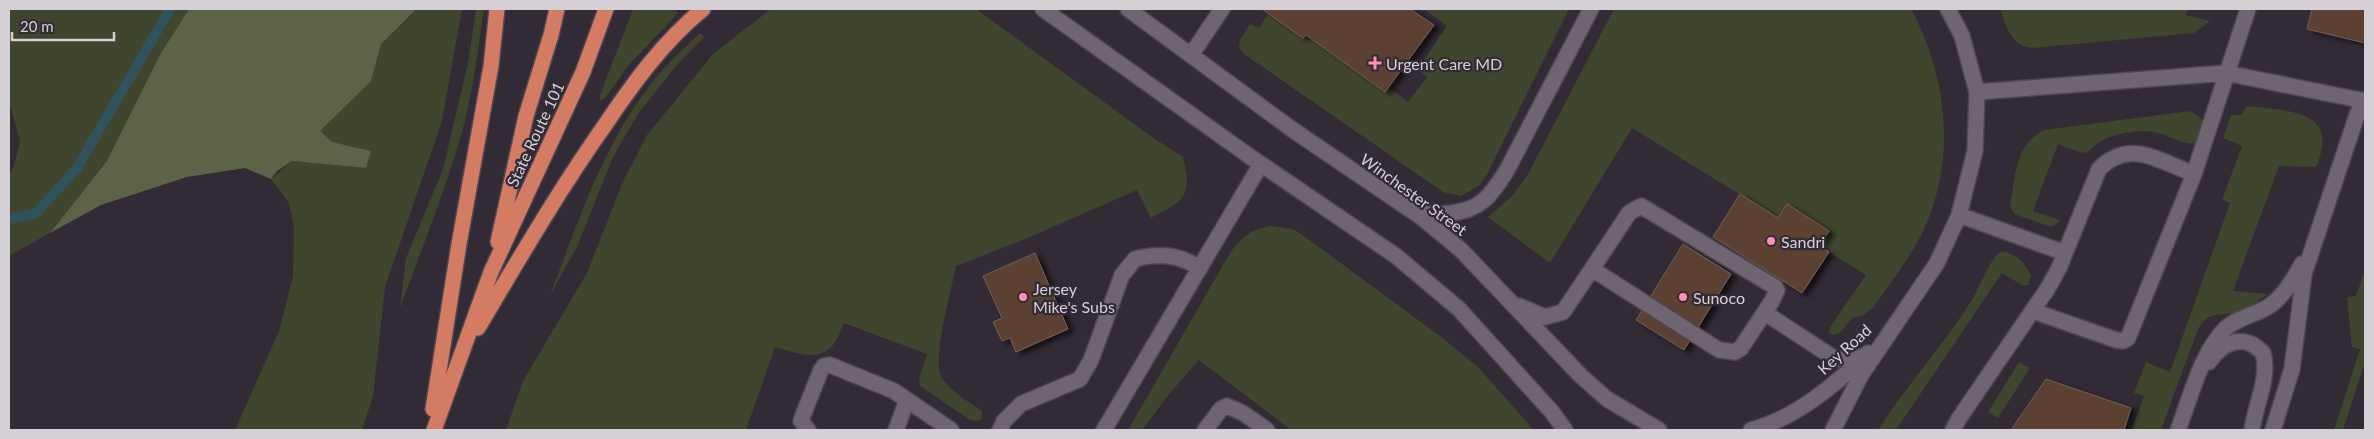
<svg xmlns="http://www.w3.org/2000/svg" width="2374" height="439" font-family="Lato,sans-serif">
  <defs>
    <filter id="shadow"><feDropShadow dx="5.5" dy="3" stdDeviation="2.5" flood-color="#0009"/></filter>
  </defs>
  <rect width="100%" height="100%" fill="#322a35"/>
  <path fill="#40452e" d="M9 9H189L161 53 107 161 50 233 9 256V175L14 166 20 141 9 101Z
    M413 9H462L442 121 385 287 373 396 362 430H235L279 331 293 276 294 227 289 203 271 179 292 161 366 168 371 151 331 142 319 131 370 81 381 44 414 13Z
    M476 9H484C478 50 473 92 462 132 445 192 421 250 400 308L406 258 443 169 468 63Z
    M633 9H674L678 13 629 65 605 98 600 101V95Z
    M771 9H976L1152 137 1183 157C1193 197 1184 201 1151 218L1137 190 1028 238 956 266C952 288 932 358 941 376 949 391 968 401 982 411V418L979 421 970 420 920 386 919 379 927 354 844 323C840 330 838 339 833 345 819 363 792 352 775 347L746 430H506L523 381 587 273 622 184 647 135 714 53Z
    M1424 9H1569L1487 174 1480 185 1461 196 1443 192 1244 54 1239 48 1240 40 1250 24 1259 28 1269 13 1303 38 1306 35 1384 92 1388 87 1408 102 1427 77 1418 69 1447 26Z
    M1614 9H1911C1947 76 1957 158 1924 229 1911 258 1890 283 1872 309L1863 315 1852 318 1840 333 1833 335 1829 333 1830 327 1866 275 1819 246 1829 231 1787 205 1778 218 1632 128 1550 263 1488 217 1512 196 1527 176Z
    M2000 9H2188L2186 15 2210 21 2194 33 2033 48C2010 46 2007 27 2000 9Z
    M700 33 704 37 675 67 638 114 613 157 577 247 550 295C578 223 602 147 650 85 664 66 683 49 700 33Z
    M2247 106C2288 111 2341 109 2316 167L2279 166 2233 291 2267 294C2259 300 2250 308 2240 311 2220 318 2211 308 2198 329L2161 430H2132L2144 396 2134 393 2146 362 2170 372 2230 203 2222 200 2242 146 2223 138 2231 115H2241Z
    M2190 111 2202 119 2199 141C2188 149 2170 135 2158 133 2136 128 2103 134 2088 152L2082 153 2058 144 2033 211 2060 220 2054 226H2049L2014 214 2010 206C2016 177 2014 145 2044 130Z
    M1271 226 1293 229 1304 236 1440 336 1478 367 1534 430H1291L1199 360 1170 393 1142 430H1128L1230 253C1242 237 1251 229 1271 226Z
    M2000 252C2014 251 2026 263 2031 276L2028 285H2022L2002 273 1896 430H1878C1907 384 1945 344 1973 298 1979 288 1992 256 2000 252Z
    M2365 270V362L2343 430H2334L2360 349 2352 347 2347 297 2356 296Z
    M2019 362 2030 368 1998 418 1988 412Z"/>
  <path fill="#5d6346" d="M189 9H413L414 12 381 44 371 81 320 131 332 142 371 151 366 168 292 161 277 171 271 179 245 168 187 177 101 205 50 233 107 161 161 53Z"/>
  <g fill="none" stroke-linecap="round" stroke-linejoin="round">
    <path stroke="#2f525c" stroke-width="10" d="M9 219 36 213 77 168 170 9"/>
  </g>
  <path fill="#5b4033" stroke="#6f6059" filter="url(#shadow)" d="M1262 9H1410L1434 25 1385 92 1306 35 1303 38Z
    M2312 9H2365V43L2307 29Z
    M1740 194 1778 218 1787 204 1829 231 1819 246 1829 252 1802 293 1713 237Z
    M1683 244 1731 274 1684 350 1636 320Z
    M1035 253 1068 329 1016 352 1010 338 1002 341 993 322 1002 318 983 276Z
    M2046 379 2131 408 2124 430H2011Z"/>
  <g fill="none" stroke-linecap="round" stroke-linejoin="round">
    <defs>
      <path id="minor" d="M1043 9 1252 158 1396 256 1459 309 1552 412 1565 430
        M1128 9 1293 130 1421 217 1461 250 1581 376 1607 399 1659 430
        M1191 55 1222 9
        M1977 92 2226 73 2365 101
        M1641 206 1775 287 1777 290 1772 301 1741 348 1735 352 1719 350 1592 269 1629 213Z
        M1414 209C1434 217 1466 215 1483 201 1493 193 1500 181 1507 170L1591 9
        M1959 215 2065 253
        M1519 306 1545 317 1563 312 1592 269
        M2033 311 2116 340 2123 341 2128 338 2194 174 2248 9
        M1765 313 1834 358 1851 361 1863 356
        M2209 362C2223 341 2245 333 2263 353 2270 378 2255 405 2252 430
        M808 430 801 421 803 415 821 370 824 366 830 365 894 391 951 430
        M896 430 907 400
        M1000 430 1004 421 1021 404 1080 379 1091 360 1122 275 1135 259C1160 253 1177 254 1200 268
        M1104 430 1261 164
        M1205 430 1221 409 1227 406 1243 413 1267 430
        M1751 430C1796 418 1835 385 1868 353
        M1833 430 1861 375 1937 263 1959 215 1975 151 1977 92 1962 36 1948 9
        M1953 430 1958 420 2048 288 2059 268 2099 169C2130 138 2159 161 2194 174
        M2178 430C2190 399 2201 353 2225 329 2235 319 2253 315 2266 308 2282 299 2293 280 2302 264
        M2273 430 2292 369 2304 274 2362 100"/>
      <path id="highway" d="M498 242 526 116 551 35 557 9
        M478 328C519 259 559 190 605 125 634 82 663 42 703 9
        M433 409 459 244 491 66 497 9
        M434 430 491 272 583 72 606 9"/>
    </defs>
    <use href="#minor" stroke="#4e4750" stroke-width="18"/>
    <use href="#highway" stroke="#4e4750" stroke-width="18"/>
    <use href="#minor" stroke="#6f6572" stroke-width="15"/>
    <use href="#highway" stroke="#d47b64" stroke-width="15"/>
  </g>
  <g fill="#ff8eba" stroke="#322a35" stroke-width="2">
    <path d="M1372.5 55.5h5v5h5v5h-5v5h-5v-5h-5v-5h5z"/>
    <circle cx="1771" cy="241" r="5"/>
    <circle cx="1023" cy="297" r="5"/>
    <circle cx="1683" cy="297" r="5"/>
  </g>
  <g text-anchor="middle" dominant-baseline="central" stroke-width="4.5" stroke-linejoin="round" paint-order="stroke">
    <g font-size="16" fill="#d5cfd6" stroke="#322a35" text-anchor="start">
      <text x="1386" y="63">Urgent Care MD</text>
      <text x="1781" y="241">Sandri</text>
      <text x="1033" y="288">Jersey<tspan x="1033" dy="18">Mike's Subs</tspan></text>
      <text x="1693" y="297">Sunoco</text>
    </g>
    <g font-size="16" fill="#d5cfd6" stroke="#322a35">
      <text transform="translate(535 134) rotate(-65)">State Route 101</text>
      <text transform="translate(1414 194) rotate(36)">Winchester Street</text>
      <text transform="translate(1844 349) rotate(-42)">Key Road</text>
    </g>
  </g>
  <rect width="2374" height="439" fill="none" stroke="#d5cfd6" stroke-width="20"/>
  <path d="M12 32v8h102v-8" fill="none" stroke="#d5cfd6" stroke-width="2.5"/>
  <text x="20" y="32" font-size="15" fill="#d5cfd6" stroke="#322a35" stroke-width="4" paint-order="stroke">20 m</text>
</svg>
